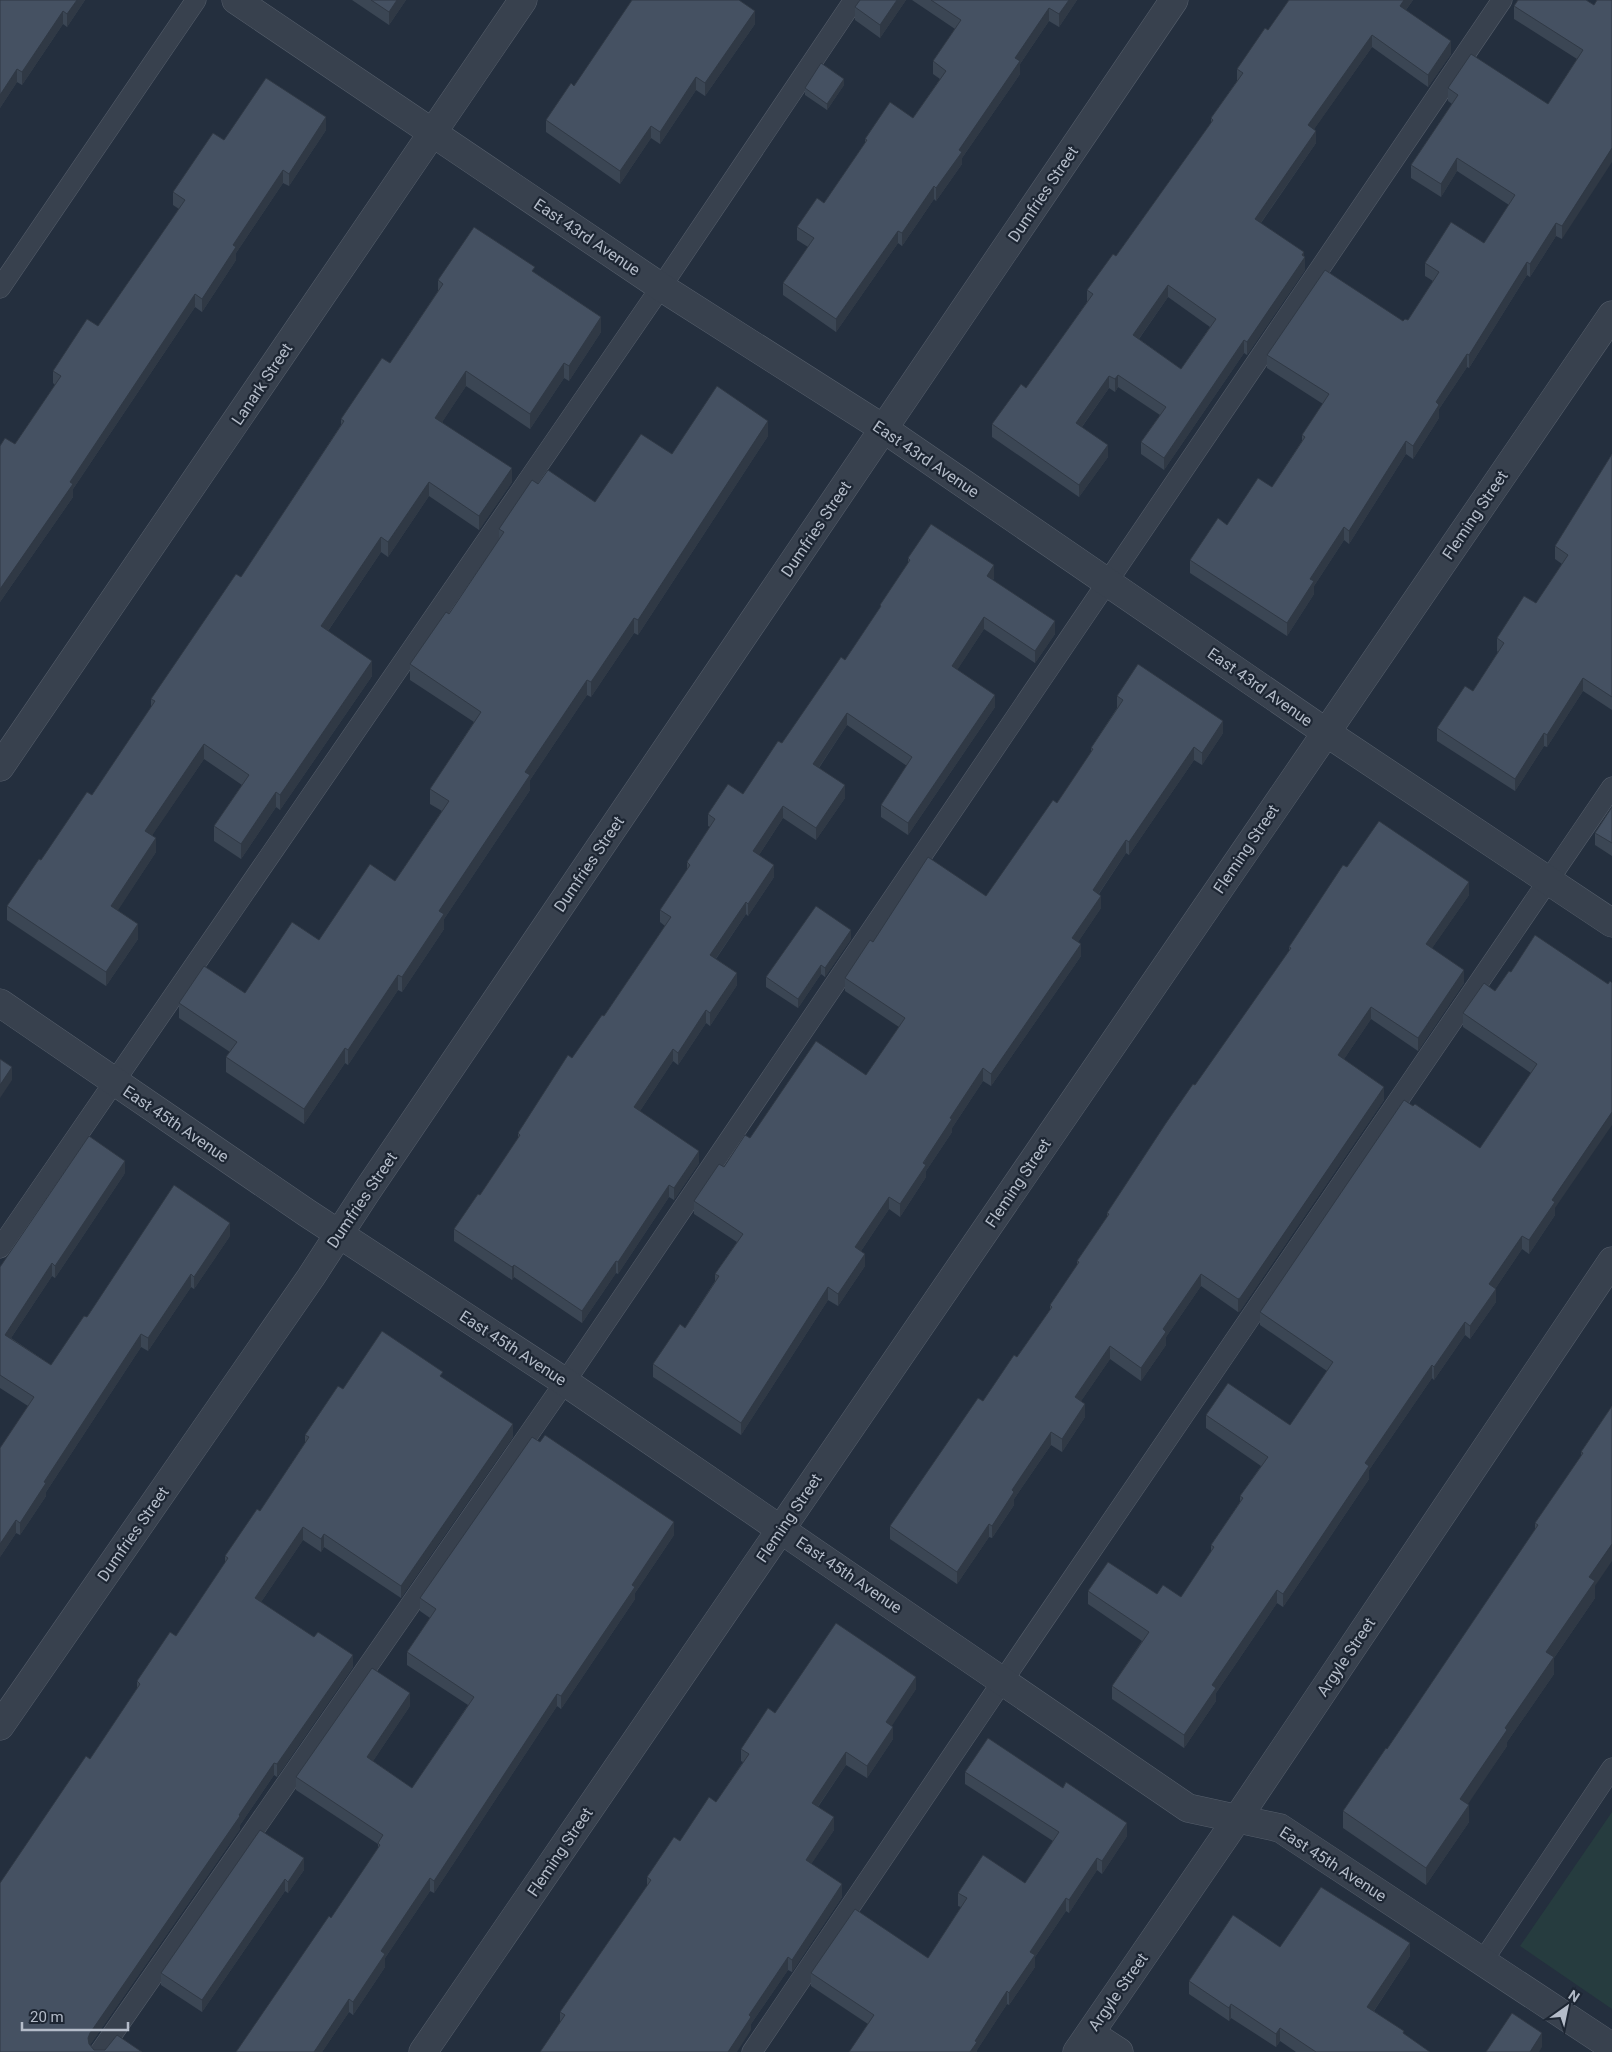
<svg xmlns="http://www.w3.org/2000/svg" width="1612" height="2052" font-family="Roboto,sans-serif">
  <rect width="100%" height="100%" fill="#242f3e"/>
  <path fill="#263c3f" d="M1612 1812V2009L1520 1946Z"/>
  <g fill="none" stroke-linecap="round" stroke-linejoin="round">
    <defs>
      <path id="lane" d="M0 288 196 0
        M0 1248 661 287 854 0
        M1482 1962 1612 1768
        M100 2052 565 1382 1502 0
        M752 2052 1027 1645 1612 787"/>
      <path id="street" d="M236 0 661 287 884 429 1327 733 1612 923
        M0 767 523 0
        M0 1003 307 1213 565 1382 1188 1808 1280 1828 1612 2047
        M0 1726 311 1277 367 1191 1174 0
        M1090 2033 1119 2052
        M423 2052 1612 315
        M1077 2052 1237 1819 1612 1261"/>
    </defs>
    <use href="#lane" stroke="#565f6c" stroke-width="21"/>
    <use href="#street" stroke="#565f6c" stroke-width="29"/>
    <use href="#lane" stroke="#38414e" stroke-width="20"/>
    <use href="#street" stroke="#38414e" stroke-width="28"/>
  </g>
  <path fill="#3b4654" fill-rule="evenodd" d="M0 0H85L67 27 63 24 22 85 17 82 0 108Z
    M352 0H406L389 25Z
    M860 0H906L880 38 855 20V7Z
    M912 0H1077L1059 27 1049 21 1020 64V74L962 158V164L936 201 934 199 902 246 898 243 836 332 783 295V283L808 247 797 240V227L824 203 865 143V139L913 118 940 79 933 74V61L955 29Z
    M1289 0H1413L1406 10 1451 54 1428 87 1372 47 1314 129 1316 143 1261 223 1304 257 1305 270 1247 355 1244 353 1164 470 1141 454V442L1160 415 1118 387 1115 392 1109 388 1082 427 1108 457 1079 497 992 437V424L1026 388 1056 346 1087 302V290L1116 256 1211 123V118L1237 81V69L1268 30ZM1168 297 1210 327 1181 369 1139 339Z
    M1594 5 1562 239 1556 236 1530 277 1527 275 1469 368 1467 367 1439 409V418L1413 459 1406 454 1349 544 1344 540 1314 586V594L1287 636 1190 573V560L1227 525 1272 487 1302 441V435L1323 404 1267 368V355L1403 321 1408 320 1433 281 1425 276V263L1484 243 1509 205 1457 171 1441 197 1411 178V165L1452 104 1448 101V88L1548 104 1577 59 1514 19V6Z
    M755 24 705 96 696 90 660 144 651 138 620 184 546 132V120L574 86Z
    M844 85 827 110 805 95V88Z
    M326 130 289 186 283 183 236 253V260L202 312 195 307 73 489V497L0 602V446L15 444 55 385 53 383V371L98 326 179 209 173 205V192L224 140Z
    M535 273 601 332 569 381 564 378 530 429 466 386 442 422 512 482 479 530 429 496 388 557 381 552 328 631 372 676 280 810 276 807 241 859 214 841V826L242 785 204 759 152 835 156 852 117 911 138 939 106 986 7 920V906L41 860 92 795 151 708V699L241 577 341 425V419L390 363 438 291V280Z
    M768 436 638 635 634 633 591 697 587 695 530 780V790L444 919V929L402 992 398 990 348 1065 345 1063 304 1124 226 1072V1057L230 1052 179 1018V1003L245 993 319 940 395 881 442 811 430 804V789L474 722 410 680V664L449 614 499 539V529L538 484 595 502 672 454Z
    M1612 454V710L1583 691 1547 747 1544 746 1515 791 1437 741V728L1473 691 1498 652 1497 651V638L1536 603 1562 564 1555 559V546Z
    M908 558 994 578 993 580 1055 634 1035 663 984 629 957 670 995 707 908 835 881 817V805L907 766 847 725 819 768 845 798 816 840 783 818 759 855 774 877 748 916 746 914 716 959 737 985 710 1026 706 1023 678 1065 673 1061 640 1111 699 1163 674 1200 669 1197 618 1274 616 1273 582 1323 514 1277 512 1280 454 1241V1229L480 1195 518 1139V1133L604 1016 665 926 660 922V910L687 870V862L710 827 708 826V814L743 794 845 660 880 608V605L908 563Z
    M1117 696 1223 733 1202 765 1194 760 1129 855 1126 853 1099 894 1101 908 1078 942 1081 956 991 1086 983 1081 952 1128V1132L926 1171V1177L900 1217 889 1209 861 1251 865 1266 838 1306 828 1300 741 1435 653 1377V1364L685 1328 715 1281V1274L737 1242 694 1214V1201L750 1138 866 1075 899 1027 845 991V978L873 942 986 896 1057 803 1091 753V748L1117 708Z
    M1612 807V856L1595 845V833Z
    M1347 867 1469 895 1432 948 1464 983 1418 1051 1371 1019 1344 1059 1384 1100 1240 1311 1238 1312 1201 1286 1166 1337V1345L1141 1381 1110 1359 1081 1401 1085 1417 1062 1452 1051 1445 1014 1499V1505L992 1538 989 1537 957 1584 890 1539V1526L983 1401 1017 1357 1050 1310V1305L1077 1266V1261L1107 1217V1213L1289 951V947Z
    M1535 935 1555 1215 1529 1254 1522 1249 1495 1289 1496 1302 1470 1339 1465 1335 1434 1380 1432 1378 1369 1470V1479L1283 1607 1277 1603 1216 1693V1701L1184 1748 1112 1699V1686L1142 1641 1088 1604V1591L1157 1594 1181 1597 1211 1552V1545L1240 1502V1496L1261 1466 1206 1428V1415L1290 1425 1327 1371 1260 1325V1312L1413 1106 1480 1148 1531 1073 1463 1027V1013L1495 991 1511 972Z
    M851 939 825 977 821 974 798 1008 766 987V977Z
    M125 1173 55 1278 52 1276 11 1338 51 1365 87 1317 230 1236 194 1289 191 1287 148 1351 141 1347 46 1492V1496L20 1535 16 1533 0 1557 28 1406 0 1388V1267Z
    M443 1378 513 1437 401 1598 324 1547 321 1552 303 1540 261 1602 353 1667 277 1777 274 1775 240 1825V1829L90 2045 94 2050 0 2052 90 1759 137 1689V1681L176 1636 225 1563V1556L260 1511 305 1443V1435L343 1389Z
    M1612 1406 1595 1586V1598L1554 1658V1674L1507 1742V1746L1467 1804 1469 1822 1426 1885 1343 1828V1811L1387 1749 1535 1530V1523L1581 1457V1452Z
    M674 1535 635 1593V1599L561 1709 557 1706 434 1893 430 1891 385 1958V1967L353 2015 349 2012 322 2052H236L331 1918 378 1849V1844L296 1790V1777L410 1706 373 1761 412 1788 468 1705 407 1665V1652L430 1618 420 1611V1598Z
    M916 1689 891 1726 893 1739 867 1778 846 1765 818 1807 834 1830 811 1864 842 1897 792 1972 788 1970 751 2024V2030L560 2023V2012L647 1886V1877L680 1841 716 1802 743 1762 741 1761V1749L775 1713Z
    M965 1772 1127 1836 1102 1874 1097 1870 1069 1913 1066 1911 1035 1957V1967L1009 2005 1007 2004 977 2050V2052L868 2024 811 1986V1973L928 1958 961 1907 958 1906V1893L1025 1883 1053 1841 965 1784Z
    M260 1830 304 1870 288 1893 285 1891 202 2012 161 1985V1973Z
    M1280 1947 1410 1956 1374 2011 1404 2034 1430 2052H1296L1280 2041 1276 2047 1231 2018 1229 2021 1189 1994V1981Z"/>
  <path fill="#303945" d="M77 0H85L67 27V14Z
    M397 0H406L389 25V12Z
    M897 0H906L880 38V25Z
    M1069 0H1077L1059 27V14Z
    M1404 0H1413L1400 18V6Z
    M1049 8V21L1020 64V74L962 158V164L936 201V188L959 150 1015 58Z
    M63 11V24L22 85V72Z
    M755 11V24L705 96V83Z
    M1372 35V47L1308 138V125Z
    M1451 41V54L1428 87V75Z
    M17 69V82L0 108V95Z
    M696 77V90L660 144V132Z
    M844 79V85L827 110V104Z
    M326 117V130L289 186V174Z
    M651 126V138L620 184V171Z
    M1316 131V143L1255 231V219Z
    M1612 148V162L1562 239V226Z
    M1457 158V171L1441 197V184Z
    M283 170V183L236 253V260L202 312V299L233 245Z
    M934 186V199L902 246V233Z
    M1556 223V236L1530 277V264Z
    M898 231V243L836 332V319Z
    M1304 252V259L1305 257V270L1247 355V342Z
    M1527 262V275L1469 368V355Z
    M1168 285V297L1133 347V335Z
    M195 294V307L73 489V497L0 602V589L70 482Z
    M601 317V332L569 381V366Z
    M1244 340V353L1164 470V458Z
    M1467 354V367L1439 409V418L1413 459V446L1436 402Z
    M564 363V378L530 429V414Z
    M466 371V386L435 433V418Z
    M1118 375V387L1115 392V379Z
    M1109 376V388L1076 435V423Z
    M768 421V436L638 635V620Z
    M1406 441V454L1349 544V531Z
    M1108 445V457L1079 497V485Z
    M512 468V482L479 530V516Z
    M429 482V496L388 557V542Z
    M1344 527V540L1314 586V594L1287 636V623L1310 579Z
    M381 537V552L321 641V626Z
    M994 565V578L987 588V576Z
    M984 617V629L952 678V666Z
    M634 618V633L591 697V682Z
    M1055 621V634L1035 663V651Z
    M372 661V676L280 810V795Z
    M1583 678V691L1547 747V735Z
    M587 680V695L530 780V790L444 919V929L402 992V977L439 911 525 772Z
    M995 695V707L908 835V823Z
    M847 713V725L813 776V764Z
    M1223 721V733L1202 765V753Z
    M1544 733V746L1515 791V779Z
    M204 744V759L145 846V831Z
    M1194 747V760L1129 855V842Z
    M845 785V798L816 840V828Z
    M276 792V807L241 859V844Z
    M783 806V818L753 864V851Z
    M156 838V852L111 921V906Z
    M1126 840V853L1093 902V890Z
    M774 865V877L748 916V904Z
    M1469 882V895L1426 957V944Z
    M1101 896V908L1072 951V938Z
    M746 902V914L710 967V955Z
    M138 924V939L106 986V972Z
    M851 930V939L825 977V968Z
    M1081 944V956L991 1086V1074Z
    M821 965V974L798 1008V999Z
    M1464 970V983L1418 1051V1038Z
    M737 973V985L710 1026V1013Z
    M398 975V990L348 1065V1050Z
    M1371 1007V1019L1338 1068V1055Z
    M706 1010V1023L678 1065V1053Z
    M345 1048V1063L304 1124V1109Z
    M673 1049V1061L634 1120V1107Z
    M12 1067V1080L0 1098V1085Z
    M983 1068V1081L952 1128V1132L926 1171V1177L900 1217V1204L950 1118Z
    M1384 1087V1100L1240 1311 1238 1312V1299Z
    M1612 1112V1125L1555 1208V1215L1529 1254V1240L1552 1200Z
    M699 1151V1163L674 1200V1188Z
    M125 1161V1173L55 1278V1266Z
    M669 1185V1197L618 1274V1262Z
    M889 1197V1209L855 1260V1247Z
    M230 1223V1236L194 1289V1277Z
    M1522 1236V1249L1489 1298V1284Z
    M865 1254V1266L838 1306V1294Z
    M616 1261V1273L582 1323V1311Z
    M52 1263V1276L5 1347V1335Z
    M514 1265V1277L512 1280V1267Z
    M191 1274V1287L148 1351V1338Z
    M1201 1274V1286L1166 1337V1345L1141 1381V1368L1163 1329Z
    M828 1287V1300L741 1435V1423Z
    M1496 1289V1302L1470 1339V1326Z
    M1465 1322V1335L1434 1380V1367Z
    M141 1334V1347L46 1492V1496L20 1535V1523L44 1482Z
    M1110 1346V1359L1075 1410V1397Z
    M1432 1365V1378L1369 1470V1479L1283 1607V1594L1365 1463Z
    M1085 1404V1417L1062 1452V1439Z
    M513 1424V1437L401 1598V1586Z
    M1051 1432V1445L1014 1499V1505L992 1538V1526L1012 1490Z
    M16 1520V1533L0 1557V1544Z
    M674 1522V1535L635 1593V1599L561 1709V1696L632 1585Z
    M989 1524V1537L957 1584V1572Z
    M303 1527V1540L255 1611V1598Z
    M324 1534V1547L321 1552V1539Z
    M1612 1544V1561L1595 1586V1598L1554 1658V1674L1507 1742V1746L1460 1816V1799L1505 1728 1546 1652 1589 1577Z
    M1277 1590V1603L1216 1693V1701L1184 1748V1735L1212 1685Z
    M353 1655V1667L277 1777V1764Z
    M916 1677V1689L886 1735V1722Z
    M410 1693V1706L367 1770V1757Z
    M557 1694V1706L434 1893V1881Z
    M893 1727V1739L867 1778V1766Z
    M846 1752V1765L812 1815V1803Z
    M274 1763V1775L240 1825V1829L90 2045 88 2051V2038L90 2033Z
    M1469 1805V1822L1426 1885V1868Z
    M834 1817V1830L806 1872V1860Z
    M1127 1823V1836L1102 1874V1861Z
    M304 1858V1870L288 1893V1882Z
    M1097 1858V1870L1069 1913V1900Z
    M430 1878V1891L385 1958V1967L353 2015V2002L381 1951Z
    M285 1879V1891L202 2012V2000Z
    M842 1884V1897L792 1972V1960Z
    M1066 1898V1911L1035 1957V1967L1009 2005V1993L1030 1952Z
    M1410 1943V1956L1367 2021V2007Z
    M788 1957V1970L751 2024V2030L737 2052H728L749 2015Z
    M1007 1991V2004L977 2050V2052H970L975 2041Z
    M349 1999V2012L322 2052H314Z
    M1231 2004V2018L1229 2021V2008Z
    M1280 2028V2041L1276 2047V2034Z
    M1542 2033V2047L1539 2052H1530Z"/>
  <path fill="#455162" stroke="#303945" fill-rule="evenodd" d="M0 0H77L67 14 63 11 22 72 17 69 0 95Z
    M371 0H397L389 12Z
    M632 0H739L755 11 705 83 696 77 660 132 651 126 620 171 546 120 571 83 574 86Z
    M860 0H897L880 25 855 7Z
    M931 0H1069L1059 14 1049 8 1015 58 1020 61 959 150 962 152 936 188 934 186 902 233 898 231 836 319 783 283 814 238 797 227 817 198 824 203 867 140 865 139 890 102 913 118 946 71 933 61 961 20Z
    M1289 0H1404L1400 6 1451 41 1428 75 1372 35 1308 125 1316 131 1255 219 1304 252 1302 255 1305 257 1247 342 1244 340 1164 458 1141 442 1166 407 1118 375 1115 379 1109 376 1076 423 1108 445 1079 485 992 424 1021 384 1026 388 1056 346 1093 294 1087 290 1113 254 1116 256 1213 120 1211 118 1243 73 1237 69 1265 28 1268 30ZM1168 285 1216 319 1181 369 1133 335Z
    M1518 0H1586L1594 5 1597 0H1612V148L1562 226 1556 223 1530 264 1527 262 1469 355 1467 354 1436 402 1439 405 1413 446 1406 441 1349 531 1344 527 1310 579 1314 581 1287 623 1190 560 1218 518 1227 525 1258 478 1272 487 1305 437 1302 435 1329 394 1267 355 1325 270 1403 321 1405 319 1408 320 1439 272 1425 263 1451 222 1484 243 1515 195 1457 158 1441 184 1411 165 1458 95 1448 88 1471 54 1548 104 1583 50 1514 6Z
    M821 63 844 79 827 104 805 88Z
    M266 78 326 117 289 174 283 170 233 245 236 247 202 299 195 294 70 482 73 484 0 589V446L5 438 15 444 61 376 53 371 87 319 98 326 185 200 173 192 213 133 224 140Z
    M474 227 535 267 532 271 601 317 569 366 564 363 530 414 466 371 435 418 512 468 479 516 429 482 388 542 381 537 321 626 372 661 280 795 276 792 241 844 214 826 249 775 204 744 145 831 156 838 111 906 138 924 106 972 7 906 39 859 41 860 87 792 92 795 155 701 151 699 236 574 241 577 344 421 341 419 382 358 390 363 443 284 438 280Z
    M717 386 768 421 638 620 634 618 591 682 587 680 525 772 530 775 439 911 444 914 402 977 398 975 348 1050 345 1048 304 1109 226 1057 237 1042 179 1003 204 966 245 993 292 922 319 940 370 864 395 881 449 801 430 789 481 712 410 664 446 612 449 614 504 532 499 529 532 480 538 484 548 470 595 502 641 434 672 454Z
    M1612 454V697L1583 678 1547 735 1544 733 1515 779 1437 728 1465 686 1473 691 1504 643 1497 638 1524 596 1536 603 1568 555 1555 546Z
    M931 524 994 565 987 576 1055 621 1035 651 984 617 952 666 995 695 908 823 881 805 912 757 847 713 813 764 845 785 816 828 783 806 753 851 774 865 748 904 746 902 710 955 737 973 710 1013 706 1010 678 1053 673 1049 634 1107 699 1151 674 1188 669 1185 618 1262 616 1261 582 1311 514 1265 512 1267 454 1229 478 1194 480 1195 520 1135 518 1133 568 1055 572 1058 602 1015 604 1016 671 917 660 910 690 865 687 862 715 819 708 814 728 784 743 794 778 741 782 743 841 657 845 660 881 606 880 605 910 560 908 558Z
    M1138 664 1223 721 1202 753 1194 747 1129 842 1126 840 1093 890 1101 896 1072 938 1081 944 991 1074 983 1068 950 1118 952 1119 923 1163 926 1165 900 1204 889 1197 855 1247 865 1254 838 1294 828 1287 741 1423 653 1364 680 1324 685 1328 719 1276 715 1274 743 1234 694 1201 719 1164 724 1167 745 1135 750 1138 816 1041 866 1075 905 1018 845 978 870 940 873 942 928 857 986 896 1053 800 1057 803 1093 749 1091 748 1123 700 1117 696Z
    M1612 807V843L1595 833Z
    M1379 821 1469 882 1426 944 1464 970 1418 1038 1371 1007 1338 1055 1384 1087 1240 1298 1238 1299 1201 1274 1163 1329 1166 1332 1141 1368 1110 1346 1075 1397 1085 1404 1062 1439 1051 1432 1012 1490 1014 1492 992 1526 989 1524 957 1572 890 1526 978 1398 983 1401 1014 1355 1017 1357 1052 1307 1050 1305 1079 1262 1077 1261 1109 1214 1107 1213 1166 1123 1193 1084 1195 1085 1291 948 1289 947 1343 865 1347 867Z
    M816 906 851 930 825 968 821 965 798 999 766 977Z
    M1535 935 1608 984 1610 981 1612 983V1112L1552 1200 1555 1202 1529 1240 1522 1236 1489 1284 1496 1289 1470 1326 1465 1322 1434 1367 1432 1365 1365 1463 1369 1466 1283 1594 1277 1590 1212 1685 1216 1688 1184 1735 1112 1686 1149 1632 1088 1591 1108 1562 1157 1594 1163 1585 1181 1597 1214 1547 1211 1545 1243 1498 1240 1496 1268 1457 1206 1415 1228 1383 1290 1425 1333 1362 1260 1312 1404 1100 1413 1106 1415 1104 1480 1148 1537 1064 1463 1013 1484 983 1495 991 1509 971 1511 972Z
    M0 1059 12 1067 0 1085Z
    M89 1136 125 1161 55 1266 52 1263 5 1335 51 1365 84 1316 87 1317 174 1185 230 1223 194 1277 191 1274 148 1338 141 1334 44 1482 46 1483 20 1523 16 1520 0 1544V1448L34 1397 0 1375V1267Z
    M382 1331 443 1372 440 1376 513 1424 401 1586 324 1534 321 1539 303 1527 255 1598 314 1637 318 1632 353 1655 277 1764 274 1763 239 1815 240 1816 90 2033 88 2038 89 2044 94 2050H105L117 2035 142 2052H0V1883L86 1756 90 1759 140 1684 137 1681 170 1632 176 1636 228 1558 225 1556 257 1509 260 1511 309 1437 305 1435 338 1386 343 1389Z
    M1612 1406V1544L1589 1577 1595 1581 1546 1652 1554 1657 1505 1728 1507 1730 1460 1799 1469 1805 1426 1868 1343 1811 1386 1748 1387 1749 1538 1525 1535 1523 1583 1453 1581 1452Z
    M545 1435 674 1522 632 1585 635 1587 561 1696 557 1694 434 1881 430 1878 381 1951 385 1954 353 2002 349 1999 314 2052H236L329 1916 331 1918 380 1845 378 1843 383 1835 296 1777 372 1668 410 1693 367 1757 412 1788 474 1697 407 1652 436 1609 420 1598 532 1437 540 1442Z
    M836 1623 916 1677 886 1722 893 1727 867 1766 846 1752 812 1803 834 1817 806 1860 842 1884 792 1960 788 1957 749 2015 751 2017 728 2052H540L565 2015 560 2012 651 1880 647 1877 674 1837 680 1841 709 1797 716 1802 749 1754 741 1749 768 1708 775 1713Z
    M988 1738 1063 1788 1066 1782 1127 1823 1102 1861 1097 1858 1069 1900 1066 1898 1030 1952 1035 1955 1009 1993 1007 1991 975 2041 977 2042 970 2052H849L874 2015 811 1973 855 1909 928 1958 967 1898 958 1893 983 1855 1025 1883 1059 1832 965 1772Z
    M260 1830 304 1858 288 1882 285 1879 202 2000 161 1973Z
    M1321 1887 1410 1943 1367 2007 1404 2031 1403 2033 1430 2052H1316L1280 2028 1276 2034 1231 2004 1229 2008 1189 1981 1233 1915 1280 1947Z
    M1512 2013 1542 2033 1530 2052H1486Z"/>
  <g text-anchor="middle" dominant-baseline="central" stroke-width="4.5" stroke-linejoin="round" paint-order="stroke">
    <g font-size="16" fill="#b4bcc9" stroke="#1d2633">
      <text transform="translate(1043 194) rotate(-56)">Dumfries Street</text>
      <text transform="translate(587 237) rotate(34)">East 43rd Avenue</text>
      <text transform="translate(262 384) rotate(-56)">Lanark Street</text>
      <text transform="translate(926 459) rotate(34)">East 43rd Avenue</text>
      <text transform="translate(1475 515) rotate(-56)">Fleming Street</text>
      <text transform="translate(816 529) rotate(-56)">Dumfries Street</text>
      <text transform="translate(1260 687) rotate(35)">East 43rd Avenue</text>
      <text transform="translate(1246 849) rotate(-56)">Fleming Street</text>
      <text transform="translate(589 864) rotate(-56)">Dumfries Street</text>
      <text transform="translate(176 1124) rotate(34)">East 45th Avenue</text>
      <text transform="translate(1018 1183) rotate(-56)">Fleming Street</text>
      <text transform="translate(362 1200) rotate(-56)">Dumfries Street</text>
      <text transform="translate(513 1348) rotate(33)">East 45th Avenue</text>
      <text transform="translate(789 1518) rotate(-56)">Fleming Street</text>
      <text transform="translate(133 1534) rotate(-55)">Dumfries Street</text>
      <text transform="translate(849 1575) rotate(34)">East 45th Avenue</text>
      <text transform="translate(1346 1657) rotate(-56)">Argyle Street</text>
      <text transform="translate(560 1852) rotate(-56)">Fleming Street</text>
      <text transform="translate(1333 1864) rotate(33)">East 45th Avenue</text>
      <text transform="translate(1118 1992) rotate(-55)">Argyle Street</text>
    </g>
  </g>
  <g transform="translate(1567 2007) rotate(33)" stroke="#1d2633" stroke-width="4" paint-order="stroke">
  <path d="M0-4L9 19L0 12L-9 19Z" fill="#b4bcc9"/>
  <text y="-8" font-size="14" font-weight="bold" text-anchor="middle" fill="#b4bcc9">N</text>
  </g>
  <path d="M22 2022v8h106v-8" fill="none" stroke="#b4bcc9" stroke-width="2.5"/>
  <text x="30" y="2022" font-size="15" fill="#b4bcc9" stroke="#1d2633" stroke-width="4" paint-order="stroke">20 m</text>
</svg>
